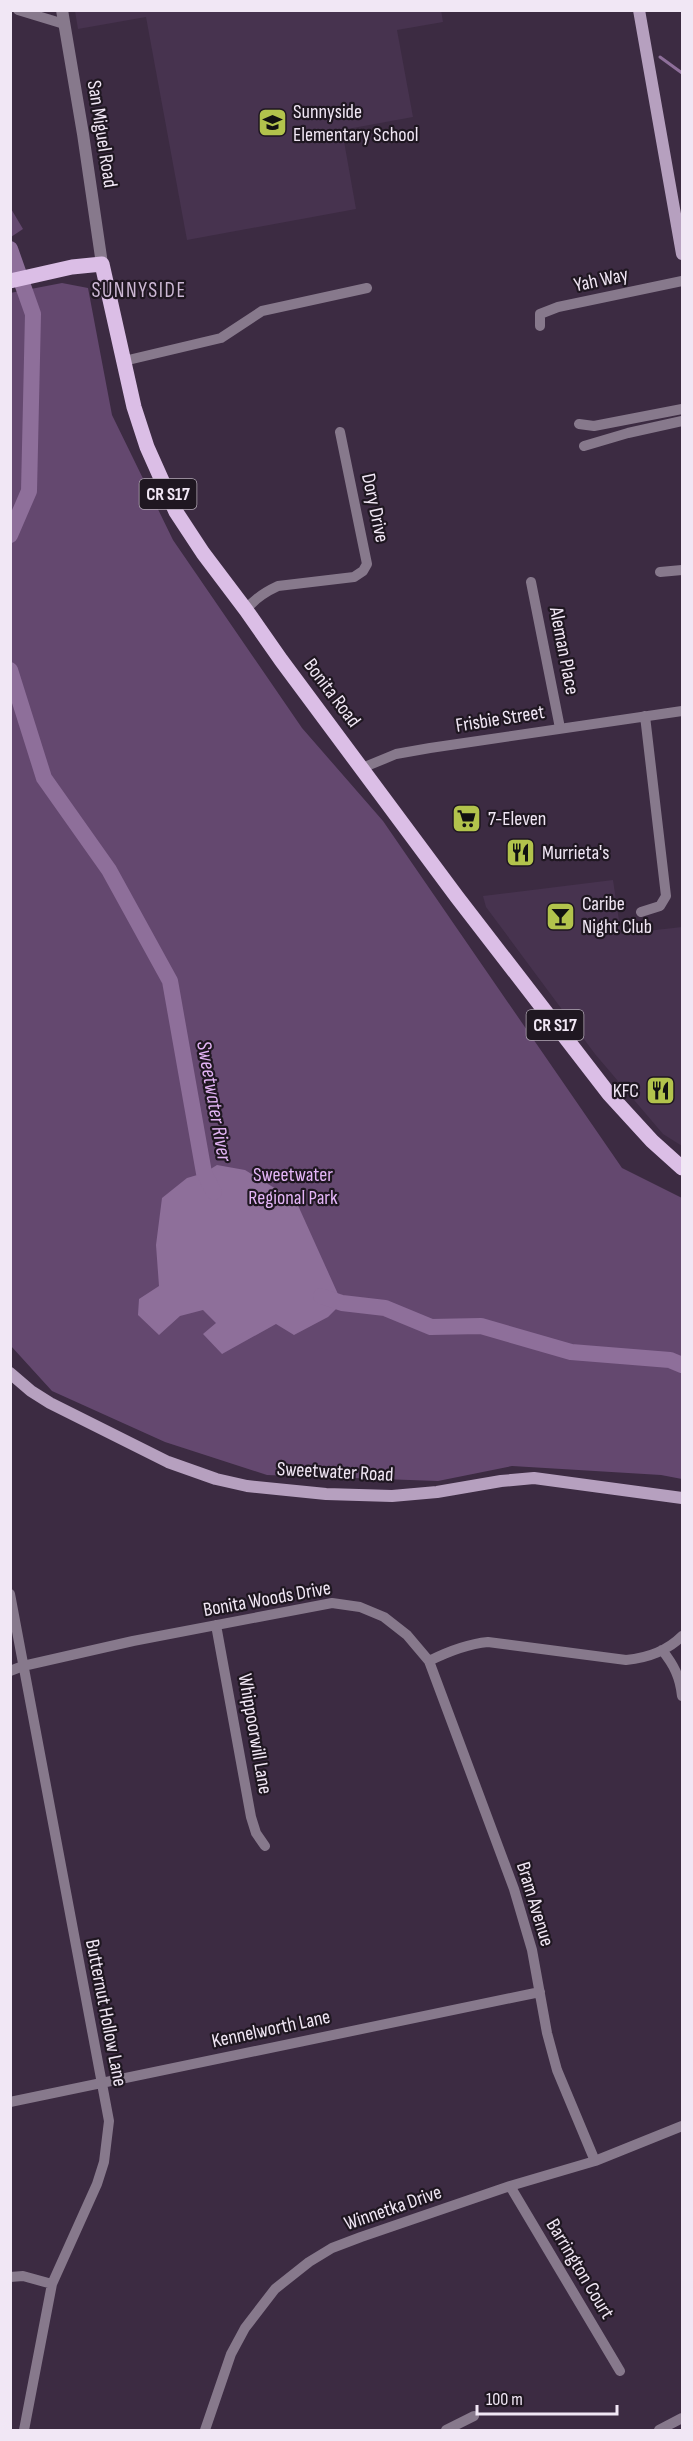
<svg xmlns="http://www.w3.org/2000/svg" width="693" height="2441" font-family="'Sofia Sans Condensed',sans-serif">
  <rect width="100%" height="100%" fill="#3c2b42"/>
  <path fill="#47334f" d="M441 10 443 22 397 30 413 117 342 130 356 209 187 240 146 17 78 29 75 11Z
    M613 880 621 934 682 927V1146L663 1134 595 1054 486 907 483 896Z"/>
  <path fill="#64486f" d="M10 207 23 229 11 237H10Z
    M62 283 88 288 112 415 173 540 302 728 383 821 622 1168 682 1198V1479L661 1475 512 1466 438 1481 267 1475 165 1442 52 1391 11 1346 10 293Z"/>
  <path fill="#8e6f9a" d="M217 1165 245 1170 296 1201 342 1303 328 1317 294 1335 276 1324 222 1354 203 1334 216 1323 203 1310 180 1316 159 1335 138 1315 139 1299 159 1286 156 1245 162 1198 187 1178 204 1173Z"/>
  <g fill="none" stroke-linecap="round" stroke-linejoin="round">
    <path stroke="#8e6f9a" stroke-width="3" d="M660 57 682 73"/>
    <path stroke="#8e6f9a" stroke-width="16" d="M10 249 33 314 29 491 10 535
      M10 670 44 778 109 870 170 981 204 1173 214 1192
      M321 1296 342 1303 385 1308 431 1327 481 1326 571 1352 670 1360 682 1365"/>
    <path stroke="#87798c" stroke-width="10" d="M18 10 64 24
      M540 326V314L558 307 682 281
      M124 361 221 338 262 311 367 288
      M579 424 594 426 682 409
      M584 446 628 433 682 421
      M660 572 682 570
      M531 582 560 728
      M246 610C254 599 265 592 278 586L354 577 363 571 367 564 340 432
      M362 768 396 754 430 748 682 711
      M641 912 660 906 666 896 645 716
      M10 1594 109 2121 104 2162 97 2184 52 2284 24 2430
      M216 1625 251 1817 256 1833 265 1846
      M662 1650C674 1665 680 1677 682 1696
      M429 1661C449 1651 467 1644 488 1642L626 1660C647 1658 667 1651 682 1636
      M10 1671 23 1666 133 1641 332 1603 360 1607 384 1617 407 1635 429 1661 514 1889 532 1950 547 2033 557 2070 595 2161
      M10 2102 540 1992
      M510 2186 620 2371
      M10 2277 23 2276 52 2284
      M205 2430 231 2354 245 2328 275 2289 309 2262 332 2248 361 2237 510 2186 595 2161 682 2126
      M446 2430 474 2416
      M659 2430 682 2418"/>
    <path stroke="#87798c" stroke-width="12" d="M62 10 83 134 102 264"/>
    <path stroke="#b6a0bf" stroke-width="12" d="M639 10 682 254
      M10 1373 31 1391 50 1403 168 1462 216 1479 247 1486 326 1494 392 1496 437 1492 501 1481 534 1478 682 1498"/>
    <path stroke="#dbbee6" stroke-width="15" d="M10 281 72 267 102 264 134 407 147 447 176 512 203 553 246 610 281 660 457 897 609 1094 652 1141 682 1168"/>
  </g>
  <defs>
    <symbol id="school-square" viewBox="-11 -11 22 22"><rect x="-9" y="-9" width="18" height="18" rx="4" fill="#b2c34c" stroke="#1f1721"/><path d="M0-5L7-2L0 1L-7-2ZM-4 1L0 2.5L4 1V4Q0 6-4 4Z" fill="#111"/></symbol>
    <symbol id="supermarket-square" viewBox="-11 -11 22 22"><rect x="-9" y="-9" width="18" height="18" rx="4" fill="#b2c34c" stroke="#1f1721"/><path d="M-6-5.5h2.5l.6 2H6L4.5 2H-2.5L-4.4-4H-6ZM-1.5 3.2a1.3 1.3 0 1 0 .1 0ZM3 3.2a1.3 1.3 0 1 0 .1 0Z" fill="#111"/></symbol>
    <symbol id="restaurant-square" viewBox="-11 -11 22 22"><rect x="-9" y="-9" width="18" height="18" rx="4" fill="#b2c34c" stroke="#1f1721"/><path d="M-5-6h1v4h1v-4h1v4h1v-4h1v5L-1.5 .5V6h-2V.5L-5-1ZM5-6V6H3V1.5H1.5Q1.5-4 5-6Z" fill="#111"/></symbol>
    <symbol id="bar-square" viewBox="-11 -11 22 22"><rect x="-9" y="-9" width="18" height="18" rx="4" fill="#b2c34c" stroke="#1f1721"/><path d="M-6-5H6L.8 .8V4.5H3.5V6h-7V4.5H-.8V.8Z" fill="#111"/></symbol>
  </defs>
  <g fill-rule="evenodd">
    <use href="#school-square" x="256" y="106" width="33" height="33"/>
    <use href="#supermarket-square" x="450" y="802" width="33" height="33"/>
    <use href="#restaurant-square" x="504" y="836" width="33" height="33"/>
    <use href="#bar-square" x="544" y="900" width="33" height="33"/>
    <use href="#restaurant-square" x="644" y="1074" width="33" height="33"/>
  </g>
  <g text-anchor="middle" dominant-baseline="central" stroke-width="4.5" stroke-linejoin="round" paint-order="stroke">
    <g fill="#1f1721" stroke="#b2a9b5" stroke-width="1.5">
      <rect x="139.5" y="479" width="57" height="30" rx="4.5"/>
      <rect x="526.5" y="1010" width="57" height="30" rx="4.5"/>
    </g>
    <g font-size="18" font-weight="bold" fill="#f1e7f5">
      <text x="168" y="494">CR S17</text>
      <text x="555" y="1025">CR S17</text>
    </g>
    <g font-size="20" fill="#f1e7f5" stroke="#1f1721" text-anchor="start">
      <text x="293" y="112">Sunnyside<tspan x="293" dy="23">Elementary School</tspan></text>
      <text x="488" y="819">7-Eleven</text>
      <text x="542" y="853">Murrieta's</text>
      <text x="582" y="904">Caribe<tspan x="582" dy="23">Night Club</tspan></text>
      <text x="639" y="1091" text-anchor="end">KFC</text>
    </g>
    <g font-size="20" fill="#f1e7f5" stroke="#1f1721">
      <text transform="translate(102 134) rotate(81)">San Miguel Road</text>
      <text transform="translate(601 280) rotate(-12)">Yah Way</text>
      <text transform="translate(375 508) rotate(78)">Dory Drive</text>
      <text transform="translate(564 651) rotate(79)">Aleman Place</text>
      <text transform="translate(332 693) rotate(53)">Bonita Road</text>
      <text transform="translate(500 719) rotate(-9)">Frisbie Street</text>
      <text transform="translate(335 1472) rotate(3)">Sweetwater Road</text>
      <text transform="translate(267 1599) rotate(-10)">Bonita Woods Drive</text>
      <text transform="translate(255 1734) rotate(80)">Whippoorwill Lane</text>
      <text transform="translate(535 1904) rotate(73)">Bram Avenue</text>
      <text transform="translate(106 2013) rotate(79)">Butternut Hollow Lane</text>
      <text transform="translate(271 2029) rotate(-12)">Kennelworth Lane</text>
      <text transform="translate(393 2208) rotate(-19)">Winnetka Drive</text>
      <text transform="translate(580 2269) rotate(59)">Barrington Court</text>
    </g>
    <g font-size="20" fill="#e5b6f8" stroke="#1f1721">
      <text x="293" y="1175">Sweetwater<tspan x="293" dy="23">Regional Park</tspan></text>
    </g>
    <g font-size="21" letter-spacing="1.5" fill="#ccb8d4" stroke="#1f1721">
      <text x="139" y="290">SUNNYSIDE</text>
    </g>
    <g font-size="21" font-style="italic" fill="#e3b4f5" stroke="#1f1721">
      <text transform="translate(214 1101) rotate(80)">Sweetwater River</text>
    </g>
  </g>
  <rect width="693" height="2441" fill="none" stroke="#f1e7f5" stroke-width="24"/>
  <path d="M477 2405v9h140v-9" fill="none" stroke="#f1e7f5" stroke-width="3"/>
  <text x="486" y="2405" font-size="18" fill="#f1e7f5" stroke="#1f1721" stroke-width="4.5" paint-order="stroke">100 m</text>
</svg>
